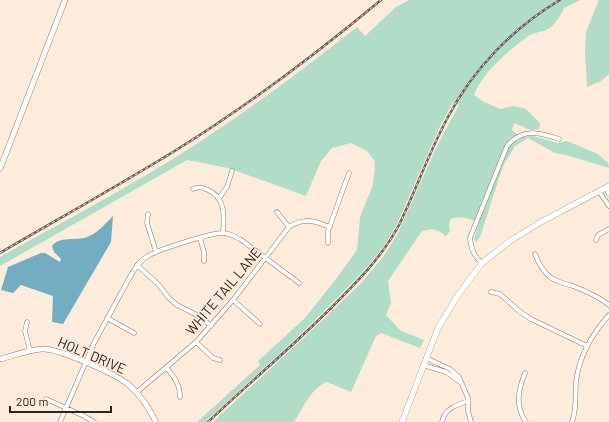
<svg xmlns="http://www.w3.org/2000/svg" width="609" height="422" font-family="Barlow,sans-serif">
  <rect width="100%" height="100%" fill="#fdecdc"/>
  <path fill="#b1dcc8" d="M409 0H581L564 8C561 15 556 23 550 28 543 32 534 32 527 37 509 50 481 74 474 95L484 102 501 109 513 106 526 109 540 123 539 129 531 130 514 123 512 130 520 137 533 136 558 143 567 141 598 154 608 163 609 168 566 155 555 153 528 138 515 146 503 166 480 237 476 242 474 239 479 223C469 218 461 215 451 219L449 224 450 231 446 236C438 229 432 228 422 231L388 281 391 303 386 315 401 331 424 340 420 348 381 333 376 336 351 392 327 382C311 388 303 408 294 422H213L325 318 361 283 383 257 397 235 437 146 459 105 453 102 441 124 397 224C381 255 358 277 334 301 293 343 248 382 205 422H197L260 365 258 361 305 318 336 279 357 250 360 217 373 185 375 161 367 151 351 143 332 148 321 161 306 196 228 168 187 160 0 266V257C63 222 127 188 187 150 246 112 303 70 357 27L365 36 396 7Z
    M599 0H609V74L601 81 587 87 585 49 586 32Z"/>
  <path fill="#72adc2" d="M113 216 111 242 63 324 52 322 53 296 21 285 13 293 1 290 8 267 41 253H45L60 262 61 259 54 252 52 246C59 236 76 241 87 237 98 233 105 224 113 216Z"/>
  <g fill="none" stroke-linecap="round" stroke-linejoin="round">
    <defs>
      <path id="minor" d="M606 188 609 194
        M193 189C199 186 203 187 208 190 226 198 224 216 223 233
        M599 191 609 206
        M219 198 227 187 232 171
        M277 212 289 227
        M148 214 147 223 156 252
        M200 238 204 252V261
        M596 240 598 235 609 229
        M328 243V231L349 173
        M535 254C538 262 543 271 550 277 557 282 565 284 573 286 586 291 598 296 609 305
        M482 263C474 256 471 249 470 238L507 146C522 128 538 132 559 139
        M137 265 158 284 169 298 177 305 199 316 211 326
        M491 292 500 294 519 311 531 319 587 346
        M233 300 260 324
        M107 318 134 333
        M27 322 25 331 30 351
        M196 342 213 358 220 360
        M426 358 450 369 459 377 468 398V411L471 422
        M423 365 446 372 460 382
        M166 367C174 377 180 384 180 397
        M525 373C518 390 515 406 526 422
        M137 392 196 342 233 300 289 227C303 217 315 221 330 227
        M46 399 84 416 94 422
        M60 422 94 343 132 273C136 267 140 261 146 257 157 250 210 233 223 233 229 233 234 236 240 239L299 283
        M442 422C444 409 456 405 468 401
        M572 422C577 409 575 395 576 382 579 357 592 334 609 315"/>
      <path id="tertiary" d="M0 169 65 0
        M0 359C13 356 28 350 42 349 58 348 116 374 129 385 141 395 149 408 156 422"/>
      <path id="secondary" d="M402 422 438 328 458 295 482 263 510 241 541 222 609 186"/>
    </defs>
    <use href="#minor" stroke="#86786a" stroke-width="5"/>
    <use href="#tertiary" stroke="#86786a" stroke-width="6"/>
    <use href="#secondary" stroke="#86786a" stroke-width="6"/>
    <use href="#minor" stroke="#fff" stroke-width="4"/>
    <use href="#tertiary" stroke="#fff" stroke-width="5"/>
    <use href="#secondary" stroke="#fff" stroke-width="5.5"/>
    <defs>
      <path id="rail" d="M0 253C58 219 116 187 173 152 246 107 315 55 381 0
        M208 422C249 383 292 347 332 307 357 282 382 257 399 225 416 190 429 152 448 117 473 69 513 28 560 0"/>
    </defs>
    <use href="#rail" stroke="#685f56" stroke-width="2.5"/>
    <use href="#rail" stroke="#fdecdc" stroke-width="1" stroke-dasharray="3" stroke-linecap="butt"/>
  </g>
  <g text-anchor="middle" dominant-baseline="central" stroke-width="3.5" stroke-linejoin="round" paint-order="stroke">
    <g font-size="14" fill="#2c2620" stroke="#fdecdc">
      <text transform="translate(223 291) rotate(-50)">WHITE TAIL LANE</text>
      <text transform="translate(92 355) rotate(23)">HOLT DRIVE</text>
    </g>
  </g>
  <path d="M10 406v6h101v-6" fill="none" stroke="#2c2620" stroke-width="2"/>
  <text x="16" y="406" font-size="12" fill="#2c2620" stroke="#fdecdc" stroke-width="3" paint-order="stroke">200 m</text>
</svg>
